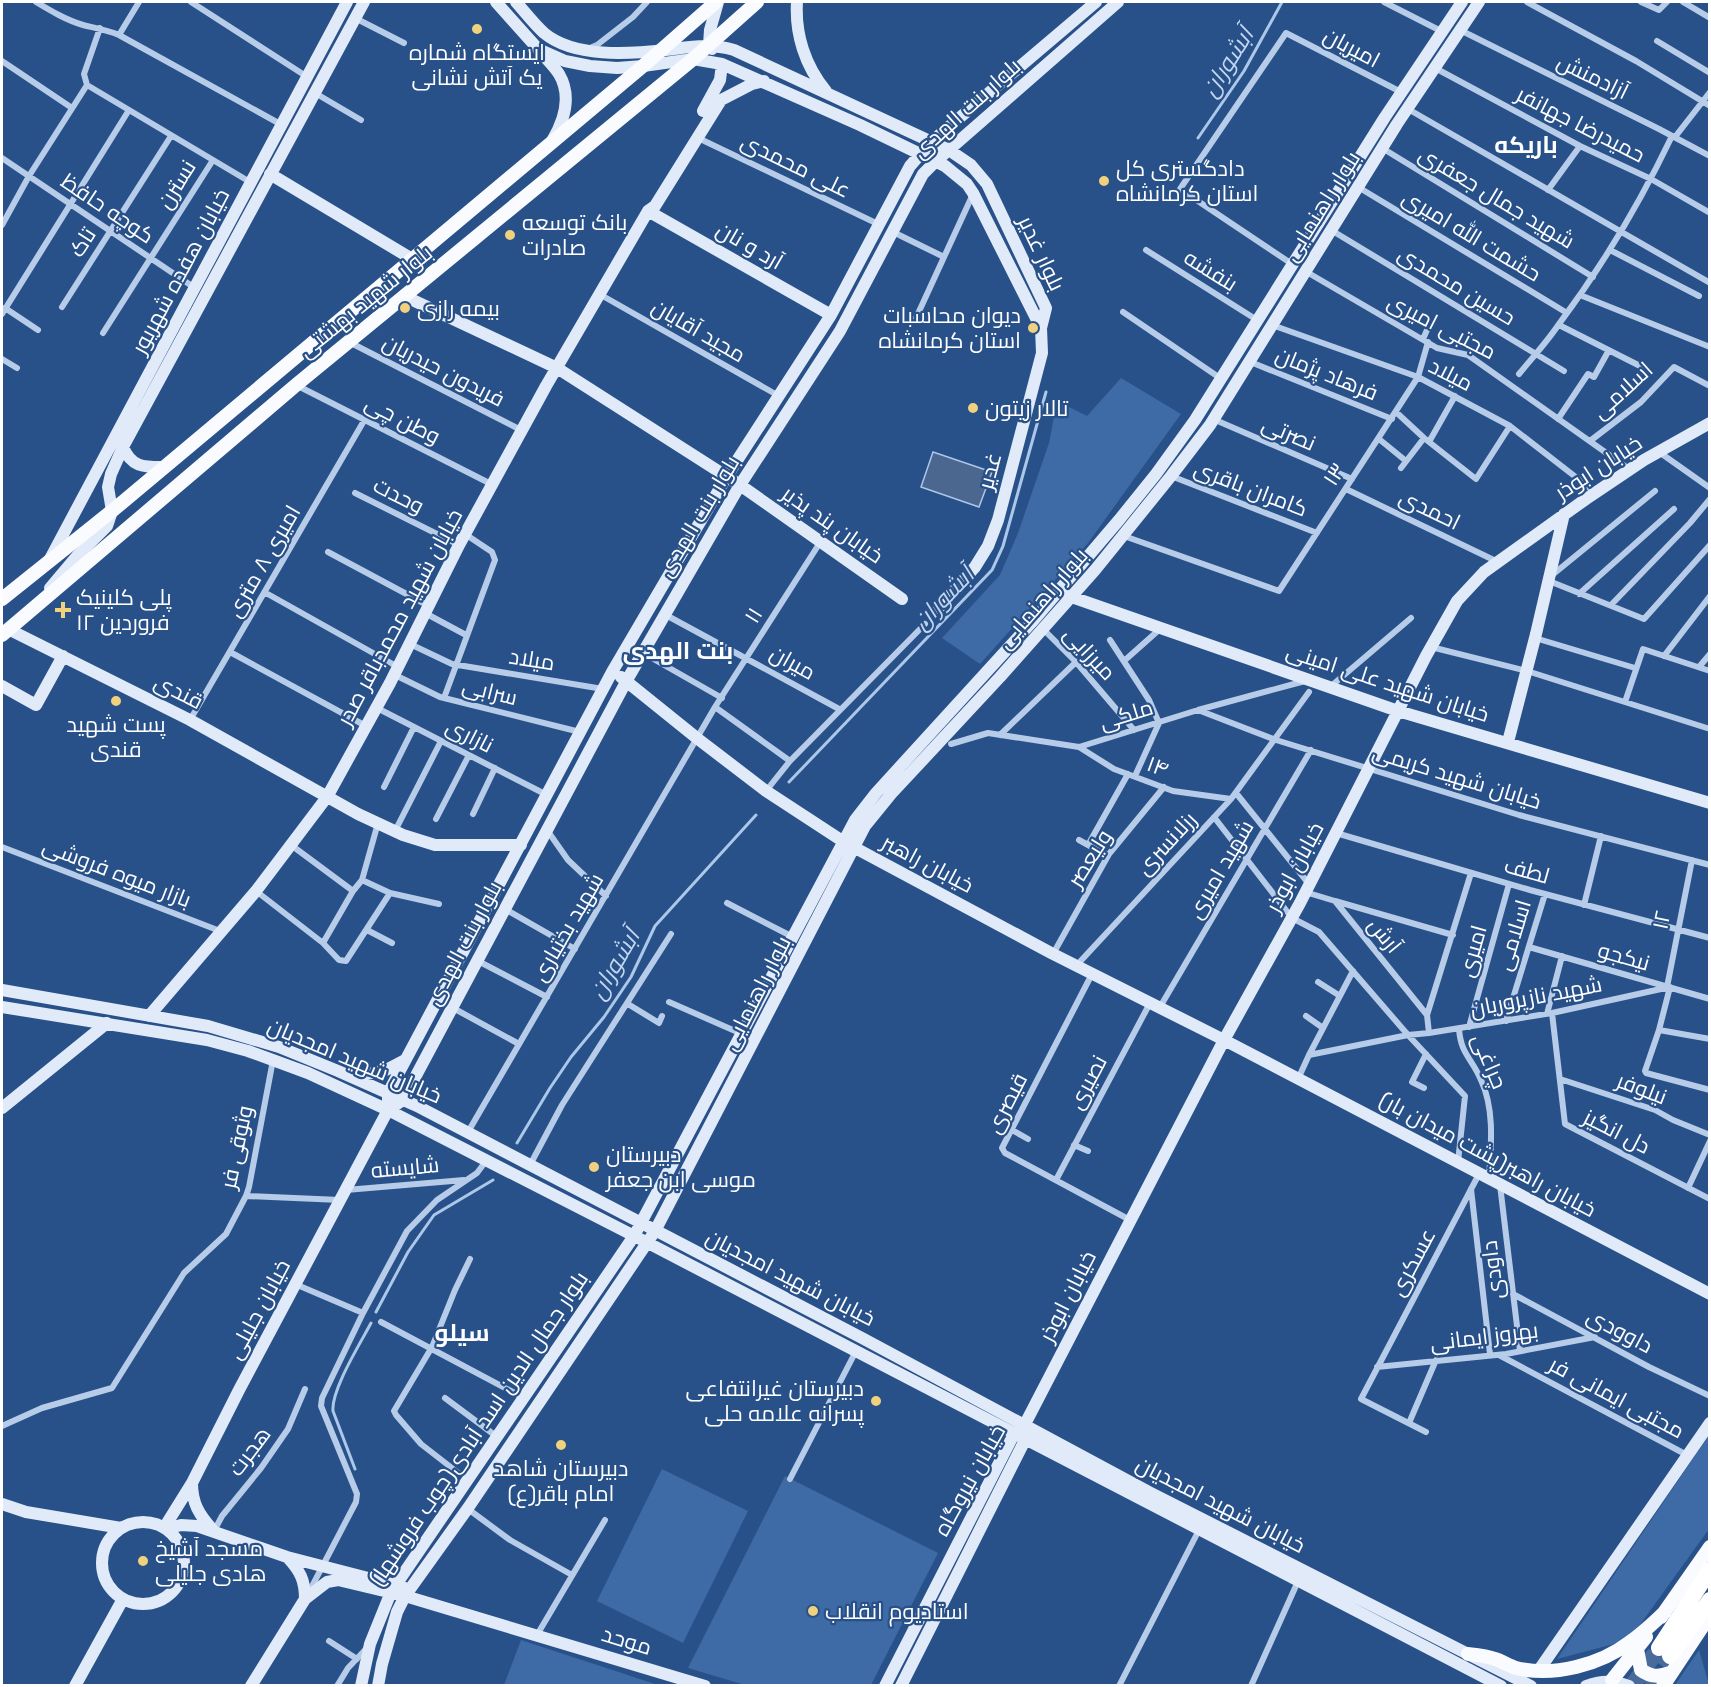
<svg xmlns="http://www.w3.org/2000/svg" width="1711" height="1687" font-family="'Space Grotesk',Cairo,sans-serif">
  <rect width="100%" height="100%" fill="#295189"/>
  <path fill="#3e6aa5" d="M1121 378 1181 414 1088 543 980 664 942 638 1000 575 1018 533 1049 443 1057 401 1087 416Z
    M1709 1435V1529L1629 1640 1557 1659Z
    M662 1469 748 1511 683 1643 597 1601Z
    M785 1476 938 1553 871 1685H745L688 1668Z
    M521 1640 658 1685H504Z
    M1699 1650 1709 1685H1675Z"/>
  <path fill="#4c678f" stroke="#abc7e9" stroke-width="1.5" d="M933 452 992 472 979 507 921 487Z"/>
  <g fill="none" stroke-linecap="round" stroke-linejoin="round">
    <path stroke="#abc7e9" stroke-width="3" d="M1198 138 1244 71 1282 2
      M789 782 992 570 1003 546 1046 392
      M517 1143 550 1088 571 1057 604 1017 631 977 655 926 756 815
      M376 1312 408 1252 434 1215 493 1180
      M355 1469 333 1411C331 1390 360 1344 371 1323"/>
    <path stroke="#496b9b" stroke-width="16" stroke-dasharray="16 8" stroke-linecap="butt" d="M1632 1686 1659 1648
      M1649 1686 1670 1656"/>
    <path stroke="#b7cce8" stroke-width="6" d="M36 2C51 11 66 20 83 25 95 28 107 30 119 35L282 125
      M191 2 309 78
      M1384 2 1441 31
      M1527 2 1636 61 1710 106
      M1641 2 1659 10 1667 2
      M1683 2 1710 18
      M355 18 404 43
      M1460 30 1659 129 1710 156
      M119 35 139 2
      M1657 41 1710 73
      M590 48 597 45 633 17 647 2
      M2 61 72 108
      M1435 68 1580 146 1651 179 1710 213
      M87 85 250 182
      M87 85 84 74 100 28
      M315 93 361 120
      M1408 109 1710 283
      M696 137 878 224
      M1675 137 1710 92
      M1382 148 1593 277
      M2 158 195 288
      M1358 187 1567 313
      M1548 190 1580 146
      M2 225 29 176 87 85
      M1331 230 1564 371
      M893 232 944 257
      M1146 250 1257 320
      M1610 250 1699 296
      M1292 264 1180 189 1286 33 1401 92
      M1305 271 1437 348 1468 355 1629 469
      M601 295 779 396
      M1580 295 1710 347
      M62 307 171 136
      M5 308 38 330
      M1123 312 1220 378
      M2 314 129 110
      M916 318 973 194
      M1272 325 1418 377 1510 426 1595 492
      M1559 325 1646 369
      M103 333 213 160
      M1423 339 1427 330
      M349 342 521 430
      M2 359 17 368
      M1248 361 1392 419
      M1519 374C1532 358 1547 342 1559 324 1603 265 1640 203 1672 136
      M296 385 493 485
      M1396 412 1424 438
      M1213 419 1352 479
      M1558 419 1588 374 1594 377 1609 350
      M1379 439 1406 461
      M1590 441 1641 402 1674 367 1710 386
      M1429 442 1455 396
      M1659 452 1710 488
      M1401 468 1424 438 1476 479 1510 426
      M1171 476 1317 533
      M1346 489 1498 562
      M355 493 459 545
      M1124 536 1279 591 1418 377 1428 342
      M328 552 427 605
      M1551 576 1655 491
      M1549 581 1644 619 1710 545
      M266 593 398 667
      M1579 594 1674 509
      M1611 605 1690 523 1710 499
      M425 613 466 635
      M664 614 839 709
      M1043 629 1076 662 1134 730
      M1535 638 1635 668
      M1110 640 1149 700 1159 723 1135 776
      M410 644 452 664 603 689
      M1431 647 1527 671 1710 729
      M230 652 366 726
      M643 653 722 698
      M1664 656 1710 596
      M1124 661 1160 629
      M1699 667 1710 654
      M395 675 440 697 580 732
      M1330 687 1411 618
      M444 698 495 560 492 552 465 534
      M1625 702 1643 649 1710 671
      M715 707 790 761
      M377 708 547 795
      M1198 710 1276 740 1519 815 1710 865
      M190 720 365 419
      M1000 735 1076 662
      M951 744 988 733 1079 747 1198 710 1305 681
      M1079 747 1114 769 1173 791 1231 799
      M384 787 414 727
      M766 791 790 761 925 624
      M1236 793 1309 884
      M473 814 495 768
      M1214 817 1292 918 1319 932 1408 1035 1465 1096 1458 1162
      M436 819 469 755
      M547 830 568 860 606 896
      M395 831 441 741
      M1336 833 1530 890 1710 938
      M1079 840 1108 856
      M291 845 353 891
      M1088 845 1128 774
      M2 847 220 931
      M362 880 390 893 439 904
      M256 891 323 943 339 960 346 961 390 893
      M1305 892 1335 901 1427 1015
      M1335 901 1453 935
      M727 903 793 937
      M1584 905 1601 836
      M505 909 575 949
      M367 930 392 943
      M323 943 353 891 362 880 378 823
      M1529 947 1710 999
      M1053 954 1109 854 1164 787
      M478 961 547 997
      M1076 966 1231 799 1309 692
      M1092 974 1002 1148 1005 1153 1130 1220
      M1318 982 1340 996
      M1667 987 1692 860
      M669 1002 742 1034
      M628 1004 659 1023 662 1016
      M1160 1007 1311 750
      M453 1008 519 1044
      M1552 1013 1565 1124 1710 1199
      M1547 1014 1562 956
      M1306 1016 1323 1028
      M1506 1021 1545 894
      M1469 1027 1509 884
      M1459 1029C1461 1055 1472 1058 1481 1080 1495 1110 1491 1146 1489 1178
      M1659 1030 1710 1039
      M1429 1033 1427 1015 1471 873
      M1309 1055 1353 971
      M1298 1079 1309 1055 1408 1035 1429 1033 1552 1013 1670 987 1659 1030 1645 1071 1646 1073 1710 1090
      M1560 1079 1655 1110 1673 1120 1710 1135
      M1424 1088 1412 1082 1426 1054
      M1012 1130 1028 1139
      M468 1132 715 707 821 541
      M1074 1145 1088 1151
      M530 1165 562 1105 671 934
      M1056 1180 1150 1003
      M1500 1185 1520 1351
      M1688 1188 1710 1141
      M1471 1189 1490 1354
      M346 1190 464 1180
      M246 1196 340 1200
      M295 1284 363 1313
      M1513 1294 1649 1367 1710 1396
      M381 1322 524 1398
      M1499 1355 1687 1455
      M1377 1367 1506 1354 1595 1337
      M445 1398 496 1436
      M1409 1423 1436 1360
      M2 1426 42 1408 112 1388 184 1273 226 1234 246 1196 249 1187 273 1060
      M1426 1432 1361 1399 1479 1174
      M457 1472 421 1444 396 1415 394 1411 432 1347 455 1290 470 1259
      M790 1479 857 1349
      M468 1509 510 1540 572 1575
      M214 1531 222 1516 261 1468 288 1429 305 1389
      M308 1594 356 1502 357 1494 321 1406 322 1398 363 1313 407 1231 437 1200 477 1173 486 1161
      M537 1635 605 1520
      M329 1641 357 1659
      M337 1686 348 1668 366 1649
      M1119 1686 1200 1528
      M1251 1686 1299 1579"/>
    <path stroke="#e0eaf8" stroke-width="12" d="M496 2 538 49 565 61 590 66 617 68 643 66 693 59 722 64 860 125 945 166 967 184 973 193 1041 328
      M516 2C525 12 534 24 544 33 574 58 629 54 666 50 691 47 709 43 734 50L949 150 971 165 987 184 1046 308 1041 328 1042 353 998 520 988 546 975 567 939 608
      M797 2C795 34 805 66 826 91
      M712 49 709 45 710 30 718 2
      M541 52C546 59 554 66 559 74 572 96 564 121 552 141
      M703 111 720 80 722 64
      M270 174 412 259
      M648 211 831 315
      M404 296 557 368 740 485 902 599
      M123 447C132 468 144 467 164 467
      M50 559 347 2
      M50 588 77 556 107 526 112 511 108 487 111 474 123 447 364 2
      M1066 595 1398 711 1710 803
      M8 629 190 720 358 814 403 835 435 845H521
      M621 677 698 739 766 791 844 842 1053 954 1224 1040 1710 1294
      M2 686 36 705 63 656
      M1508 742 1536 634 1564 514
      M2 990 208 1026 279 1047 338 1071 417 1106 862 1338 1149 1492 1531 1686
      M2 1007 207 1040 248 1051 308 1073 388 1110 648 1243 1501 1686
      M149 1016 256 891 327 797 390 683 459 545 546 386 648 211 655 206 721 100 752 84 764 81
      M354 1077 386 1070 405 1060
      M397 1104 403 1100 627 680 740 485 840 331 923 174 935 162 1118 2
      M2 1108 107 1023
      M192 1483C192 1503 199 1515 213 1530
      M2 1504 26 1512 121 1528
      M102 1563a41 41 0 1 1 82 0a41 41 0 1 1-82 0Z
      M164 1528 192 1483 239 1390 388 1110V1093L612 672 727 476 831 315 910 166 931 142 1096 2
      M166 1529 181 1525 197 1526 287 1557 403 1587
      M288 1558C300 1571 305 1580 305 1599
      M1539 1670 1710 1423
      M75 1686 123 1599
      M251 1686 305 1599 327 1582 338 1580 405 1596 705 1686
      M361 1686 370 1644 391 1592 634 1236 855 820 876 793 1032 622 1119 520 1156 474 1195 420 1385 117 1462 2
      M378 1686 382 1664 397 1612 405 1596 468 1508 655 1231 865 826 891 794 1000 677 1095 570 1171 476 1210 425 1397 124 1479 2
      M885 1686 1014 1434 1024 1426 1224 1040 1300 903 1426 656 1457 601 1484 572 1586 499 1644 460 1710 423
      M901 1686 1025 1440V1433
      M1586 1686C1601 1680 1614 1680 1629 1686"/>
    <path stroke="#f9fbfe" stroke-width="14" d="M2 599 112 511 643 66 716 2
      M2 635 296 385 693 59 757 2
      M1661 1617 1710 1547
      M1637 1649 1641 1670C1651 1677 1658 1677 1670 1673
      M1468 1654C1477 1655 1487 1656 1495 1659 1502 1661 1509 1666 1516 1668 1554 1677 1600 1665 1630 1642 1643 1633 1654 1622 1665 1612
      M1612 1680 1646 1637
      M1663 1686 1710 1615"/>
    <path stroke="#fff" stroke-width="16" d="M1659 1648 1710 1570
      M1670 1656 1710 1600"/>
  </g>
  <g fill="#efd17e" stroke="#295189" stroke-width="2">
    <circle cx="477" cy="29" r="6"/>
    <circle cx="1104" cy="181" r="6"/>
    <circle cx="510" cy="235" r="6"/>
    <circle cx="405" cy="308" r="6"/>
    <circle cx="1033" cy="328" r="6"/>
    <circle cx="973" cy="408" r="6"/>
    <path d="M60 601h6v6h6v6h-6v6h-6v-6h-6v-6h6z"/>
    <circle cx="116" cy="701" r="6"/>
    <circle cx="594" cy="1167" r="6"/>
    <circle cx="876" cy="1401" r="6"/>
    <circle cx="561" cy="1445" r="6"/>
    <circle cx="143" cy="1561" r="6"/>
    <circle cx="813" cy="1611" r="6"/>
  </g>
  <g text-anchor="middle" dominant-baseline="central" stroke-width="4.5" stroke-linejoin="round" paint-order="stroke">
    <g font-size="22" fill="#fff" stroke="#295189">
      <text transform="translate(1352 47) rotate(28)">امیریان</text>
      <text transform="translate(1593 76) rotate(26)">آزادمنش</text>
      <text transform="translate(966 108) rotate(-42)">بلوار بنت الهدی</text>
      <text transform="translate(1581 124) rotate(27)">حمیدرضا جهانفر</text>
      <text transform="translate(796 165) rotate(26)">علی محمدی</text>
      <text transform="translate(176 184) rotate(-58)">نسترن</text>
      <text transform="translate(1497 197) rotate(31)">شهید جمال جعفری</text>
      <text transform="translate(1321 206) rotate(-58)">بلوار راهنمایی</text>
      <text transform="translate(108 208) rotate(34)">کوچه حافظ</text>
      <text transform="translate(1472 235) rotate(31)">حشمت الله امیری</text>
      <text transform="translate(82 242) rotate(-57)">تاک</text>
      <text transform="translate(750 245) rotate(30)">آرد و نان</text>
      <text transform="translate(1042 253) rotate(65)">بلوار غدیر</text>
      <text transform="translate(1211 270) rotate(32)">بنفشه</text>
      <text transform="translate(180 271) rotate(-62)">خیابان هفده شهریور</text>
      <text transform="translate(1457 285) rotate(31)">حسین محمدی</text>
      <text transform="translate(365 301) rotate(-39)">بلوار شهید بهشتی</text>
      <text transform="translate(1442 326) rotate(27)">مجتبی امیری</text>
      <text transform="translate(699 330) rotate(30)">مجید آقایان</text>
      <text transform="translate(444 370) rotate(27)">فریدون حیدریان</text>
      <text transform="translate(1327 373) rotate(22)">فرهاد پژمان</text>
      <text transform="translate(1451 374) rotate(27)">میلاد</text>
      <text transform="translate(1622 390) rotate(-42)">اسلامی</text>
      <text transform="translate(403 419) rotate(27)">وطن چی</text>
      <text transform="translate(1289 433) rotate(23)">نصرتی</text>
      <text transform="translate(1598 467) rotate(-33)">خیابان ابوذر</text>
      <text transform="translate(989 471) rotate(-75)">غدیر</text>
      <text transform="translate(1334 474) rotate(-57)">۱۳</text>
      <text transform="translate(1251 488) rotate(21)">کامران باقری</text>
      <text transform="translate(399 495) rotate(27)">وحدت</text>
      <text transform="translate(1430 509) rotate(26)">احمدی</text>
      <text transform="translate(698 516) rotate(-59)">بلوار بنت الهدی</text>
      <text transform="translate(833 524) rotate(35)">خیابان پند پذیر</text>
      <text transform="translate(263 561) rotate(-60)">امیری ۸ متری</text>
      <text transform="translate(1042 598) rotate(-49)">بلوار راهنمایی</text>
      <text transform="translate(753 615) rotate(-58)">۱۱</text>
      <text transform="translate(399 617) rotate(-62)">خیابان شهید محمدباقر صدر</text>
      <text transform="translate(1090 653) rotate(47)">میرزایی</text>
      <text transform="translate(532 659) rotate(9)">میلاد</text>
      <text transform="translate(793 662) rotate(29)">میران</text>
      <text transform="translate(1388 682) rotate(18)">خیابان شهید علی امینی</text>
      <text transform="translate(179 691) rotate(27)">قندی</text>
      <text transform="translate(490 691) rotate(14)">سرابی</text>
      <text transform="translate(1126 714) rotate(-17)">ملکی</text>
      <text transform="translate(470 735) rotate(27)">نازاری</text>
      <text transform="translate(1158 766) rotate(20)">۱۴</text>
      <text transform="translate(1457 776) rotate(17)">خیابان شهید کریمی</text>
      <text transform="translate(1166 843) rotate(-47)">رزلانسری</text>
      <text transform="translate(1089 858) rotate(-58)">ولیعصر</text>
      <text transform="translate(928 863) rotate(28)">خیابان راهبر</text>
      <text transform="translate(1294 867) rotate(-62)">خیابان ابوذر</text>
      <text transform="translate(1220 869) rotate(-60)">شهید امیری</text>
      <text transform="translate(1527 870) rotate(16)">لطف</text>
      <text transform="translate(117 872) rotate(21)">بازار میوه فروشی</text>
      <text transform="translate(1661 920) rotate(-78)">۱۲</text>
      <text transform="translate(567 927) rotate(-60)">شهید بختیاری</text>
      <text transform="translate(1385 935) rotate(51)">آرش</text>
      <text transform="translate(1513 935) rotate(-73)">اسلامی</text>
      <text transform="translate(463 943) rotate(-62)">بلوار بنت الهدی</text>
      <text transform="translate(1472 951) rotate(-74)">امیری</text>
      <text transform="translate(1624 956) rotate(16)">نیکجو</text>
      <text transform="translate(756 993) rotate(-63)">بلوار راهنمایی</text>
      <text transform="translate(1536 996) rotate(-11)">شهید نازپروریان</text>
      <text transform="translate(355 1060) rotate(23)">خیابان شهید امجدیان</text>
      <text transform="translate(1490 1061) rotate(67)">چراغی</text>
      <text transform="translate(1087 1082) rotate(-62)">نصیری</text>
      <text transform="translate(1642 1088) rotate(21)">نیلوفر</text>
      <text transform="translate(1006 1103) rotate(-63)">قیصری</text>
      <text transform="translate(1617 1131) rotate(27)">دل انگیز</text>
      <text transform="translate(236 1147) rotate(-78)">وثوقی فر</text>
      <text transform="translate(1488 1154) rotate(28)">خیابان راهبر(پشت میدان بار)</text>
      <text transform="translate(405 1167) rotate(-5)">شایسته</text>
      <text transform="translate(1412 1262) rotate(-62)">عسکری</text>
      <text transform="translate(1492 1270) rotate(-97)">داودی</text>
      <text transform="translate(791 1277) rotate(27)">خیابان شهید امجدیان</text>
      <text transform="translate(1067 1296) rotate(-63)">خیابان ابوذر</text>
      <text transform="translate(258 1309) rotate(-62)">خیابان جلیلی</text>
      <text transform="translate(1620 1330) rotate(28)">داوودی</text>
      <text transform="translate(1484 1336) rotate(-7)">بهروز ایمانی</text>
      <text transform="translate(1617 1397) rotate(28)">مجتبی ایمانی فر</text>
      <text transform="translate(478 1428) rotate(-56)">بلوار جمال الدین اسد آبادی(چوب فروشها)</text>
      <text transform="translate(249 1451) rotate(-53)">هجرت</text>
      <text transform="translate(969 1480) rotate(-61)">خیابان نیروگاه</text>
      <text transform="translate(1221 1504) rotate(27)">خیابان شهید امجدیان</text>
      <text transform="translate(627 1640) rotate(17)">موحد</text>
    </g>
    <g font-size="22" fill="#fff" stroke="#295189" text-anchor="start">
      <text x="477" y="52" text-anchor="middle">ایستگاه شماره<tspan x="477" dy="25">یک آتش نشانی</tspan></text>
      <text x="1116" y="168">دادگستری کل<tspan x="1116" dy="25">استان کرمانشاه</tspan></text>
      <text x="522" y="222">بانک توسعه<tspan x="522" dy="25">صادرات</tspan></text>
      <text x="417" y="308">بیمه رازی</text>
      <text x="1021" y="315" text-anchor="end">دیوان محاسبات<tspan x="1021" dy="25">استان کرمانشاه</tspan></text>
      <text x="985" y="408">تالار زیتون</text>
      <text x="76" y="597">پلی کلینیک<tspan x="76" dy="25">۱۲ فروردین</tspan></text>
      <text x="116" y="724" text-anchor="middle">پست شهید<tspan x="116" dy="25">قندی</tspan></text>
      <text x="606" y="1154">دبیرستان<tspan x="606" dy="25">موسی ابن جعفر</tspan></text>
      <text x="864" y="1388" text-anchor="end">دبیرستان غیرانتفاعی<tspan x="864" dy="25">پسرانه علامه حلی</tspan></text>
      <text x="561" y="1468" text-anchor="middle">دبیرستان شاهد<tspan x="561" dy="25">امام باقر(ع)</tspan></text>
      <text x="155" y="1548">مسجد آشیخ<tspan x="155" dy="25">هادی جلیلی</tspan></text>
      <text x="825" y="1611">استادیوم انقلاب</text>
    </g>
    <g font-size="24" font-style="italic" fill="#c2d6f0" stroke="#295189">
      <text transform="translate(1227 62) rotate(-58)">آبشوران</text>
      <text transform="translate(943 598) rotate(-46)">آبشوران</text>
      <text transform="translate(614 964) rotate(-60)">آبشوران</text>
    </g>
    <g font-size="24" font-weight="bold" fill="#fff" stroke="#295189">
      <text x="1526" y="144">باریکه</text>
      <text x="678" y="650">بنت الهدی</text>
      <text x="462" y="1332">سیلو</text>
    </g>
  </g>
  <rect width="1711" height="1687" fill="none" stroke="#ffffff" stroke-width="6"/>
</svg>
